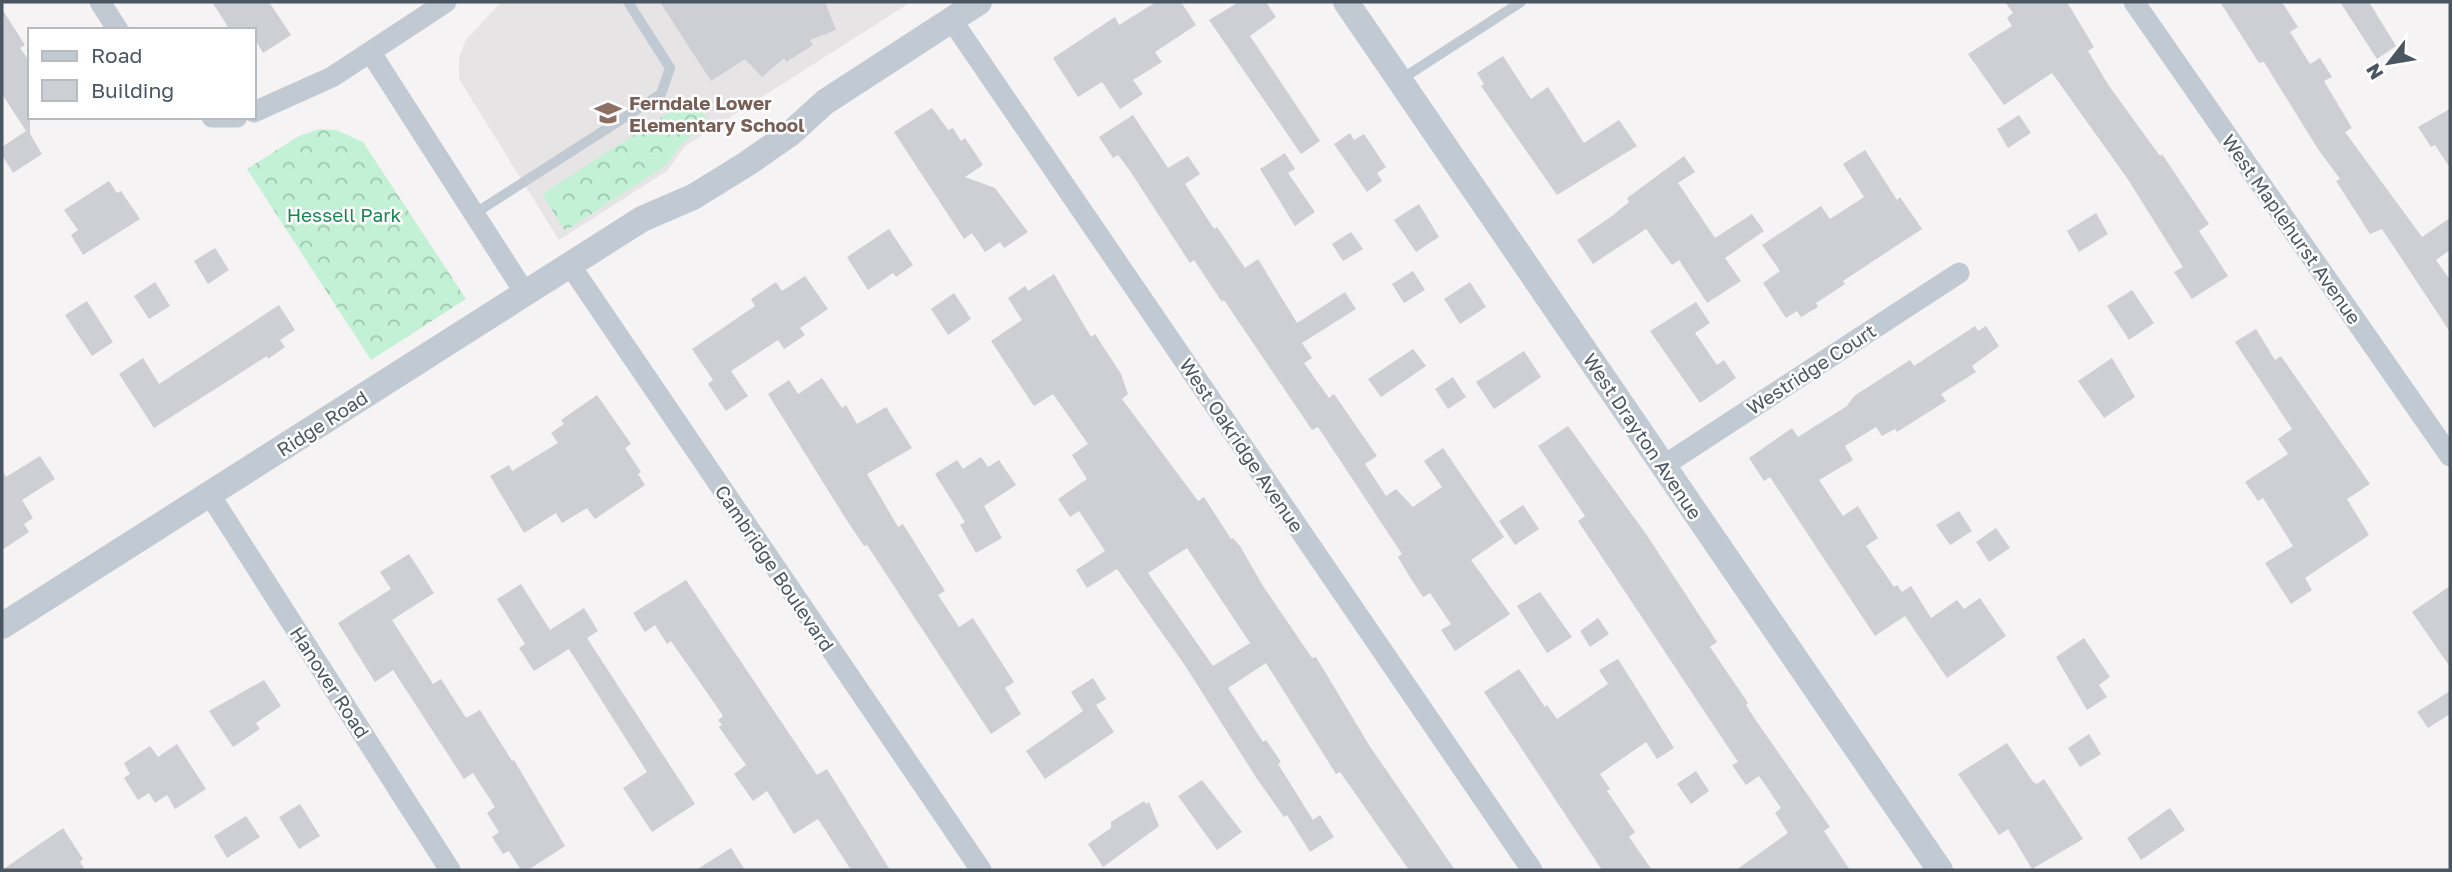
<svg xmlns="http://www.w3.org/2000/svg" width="2452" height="872" font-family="'Golos Text',sans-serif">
  <defs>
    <pattern id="forest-crowns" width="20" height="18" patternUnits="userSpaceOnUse" patternTransform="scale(1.75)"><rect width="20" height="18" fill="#c3f1d5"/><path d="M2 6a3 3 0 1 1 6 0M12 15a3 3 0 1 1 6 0" fill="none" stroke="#a0c6b0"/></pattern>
  </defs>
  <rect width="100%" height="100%" fill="#f5f3f3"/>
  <path fill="#e6e4e5" d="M501 2H911L685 146 667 171 559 240 459 79V57L466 40Z"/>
  <path fill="url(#forest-crowns)" d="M693 97 710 124 684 141 666 165 565 231 542 194Z
    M320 129 336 130 363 142 466 299 371 360 247 169 299 136Z"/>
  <path fill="#cdcfd5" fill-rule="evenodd" d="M212 2H269L291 35 263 53 254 38V30H230Z
    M660 2H825L836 30 810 40 813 45 786 62 784 58 762 77 745 59 711 81Z
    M1156 2H1181L1196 25 1155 52 1162 62 1133 80 1143 94 1120 109 1102 82 1078 97 1053 58 1115 17 1119 25Z
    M1239 2H1266L1276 17 1250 36 1320 141 1301 154 1209 20Z
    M2005 2H2067L2094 47 2088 51 2109 86 2160 156 2162 154 2209 224 2199 231 2228 276 2192 299 2174 272 2183 267 2127 178 2052 73 2004 105 1968 54 2012 26 2007 18 2013 13Z
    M2220 2H2282L2298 27 2290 32 2310 64 2320 58 2332 77 2324 81 2352 128 2345 132 2422 237 2450 218V250L2436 260 2450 280V332L2382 229 2370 234 2336 181 2340 179 2318 149 2264 62 2259 63Z
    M2340 2H2369L2396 46 2377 59Z
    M2 9 25 45 20 48 30 62V134L42 154 13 173 2 155V147L26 131 2 94Z
    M1503 56 1531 99 1548 87 1584 143 1619 120 1637 146 1557 195 1481 86 1484 84 1477 73Z
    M932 108 948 130 953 128 961 141 965 138 983 165 965 177 995 188 1028 232 1004 248 1000 242 985 252 972 233 964 239 894 132Z
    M2450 109V168L2435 145 2431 147 2418 127Z
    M1133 115 1168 168 1188 156 1200 174 1185 184 1214 229 1217 227 1245 268 1258 259 1297 323 1345 292 1356 309 1302 343 1312 358 1304 363 1329 398 1334 394 1377 456 1365 464 1386 496 1396 489 1413 507 1442 487 1424 461 1443 448 1504 537 1471 560 1510 614 1455 651 1441 630 1451 624 1430 593 1423 597 1411 579 1398 557 1402 554 1318 427 1312 430 1224 300 1222 302 1194 260 1190 263 1130 171 1118 155 1113 158 1099 137Z
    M2019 115 2031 133 2008 148 1997 129Z
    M1350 133 1354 140 1364 134 1386 167 1377 173 1382 181 1367 192 1334 144Z
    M1865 150 1897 200 1900 197 1922 229 1843 281 1845 284 1816 303 1818 307 1801 317 1797 311 1786 318 1763 283 1780 271 1762 245 1821 206 1830 219 1864 197 1843 164Z
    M1285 153 1295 169 1288 173 1315 212 1295 226 1260 169Z
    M1684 156 1695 172 1678 183 1715 238 1752 214 1764 231 1725 258 1741 281 1707 303 1679 260 1672 265 1646 229 1593 264 1577 240 1612 216 1629 202 1627 198Z
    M109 181 117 193 121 191 140 219 83 255 71 235 78 230 64 210Z
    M1419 204 1439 237 1416 252 1394 220Z
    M2096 213 2108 234 2079 252 2067 231Z
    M889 229 913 265 896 277 893 273 868 290 847 257Z
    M1351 232 1363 249 1343 261 1332 244Z
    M215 248 229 270 208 284 194 261Z
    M1413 271 1425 290 1404 303 1392 284Z
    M1054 274 1091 337 1095 334 1121 374 1128 394 1122 399 1198 501 1204 497 1231 539 1233 538 1240 546 1263 586 1312 658 1316 657 1369 745 1455 870H1409L1340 772 1336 774 1266 663 1228 688 1263 742 1266 740 1281 762 1278 764 1313 820 1320 815 1334 837 1310 852 1287 815 1284 817 1257 779 1186 667 1117 569 1087 588 1076 570 1105 551 1079 511 1070 517 1058 499 1087 479 1072 455 1088 444 1053 394 1034 406 991 341 1022 320 1008 298 1025 286 1028 291ZM1187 548 1250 643 1213 666 1148 573Z
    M805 276 828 309 800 328 805 335 784 349 778 340 731 371 748 396 726 411 708 384 713 380 692 349 755 306 751 299 776 282 782 291Z
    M155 282 170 306 149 319 134 296Z
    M1470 282 1486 307 1460 324 1444 299Z
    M2132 290 2154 323 2129 340 2107 306Z
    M954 293 971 319 948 335 931 309Z
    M87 301 113 342 92 356 65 315Z
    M1696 302 1710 323 1695 333 1717 365 1724 360 1736 378 1700 403 1650 331Z
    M279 305 295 330 280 340 285 347 268 359 267 356 154 428 119 374 143 358 159 384Z
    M1975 326 1978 331 1986 326 1999 346 1972 366 1976 372 1941 394 1946 401 1897 432 1895 429 1882 436 1876 427 1845 446 1853 460 1819 480 1843 516 1858 506 1878 538 1866 546 1894 587 1897 585 1902 592 1911 586 1931 618 1957 600 1964 609 1980 598 2006 636 1947 678 1905 616 1875 636 1770 477 1764 481 1749 458 1792 428 1798 437 1847 406 1854 396 1910 360 1914 366Z
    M2256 329 2275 360 2281 356 2370 484 2347 499 2369 535 2305 578 2312 590 2291 604 2265 563 2293 546 2263 498 2258 501 2245 482 2288 454 2278 439 2292 429 2235 342Z
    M1413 349 1426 366 1381 397 1368 379Z
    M1524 351 1541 377 1494 409 1476 382Z
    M2112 358 2135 397 2104 418 2078 381Z
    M1453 377 1466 397 1448 409 1435 389Z
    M822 378 842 408 846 405 857 424 886 407 912 448 867 474 898 527 903 524 945 591 938 595 959 627 973 618 1014 682 1005 688 1021 714 991 734 867 545 864 546 846 519 768 394 789 380 798 394Z
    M597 395 631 444 625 448 641 472 638 474 645 485 595 519 587 508 562 523 556 513 524 533 490 476 509 465 512 471 558 443 551 433 564 424 561 420Z
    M1568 426 1646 534 1717 642 1710 647 1748 703 1746 705 1755 719 1830 827 1824 831 1850 870H1736L1788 833 1775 813 1781 808 1759 776 1746 785 1732 765 1738 762 1578 521 1585 516 1538 446Z
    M40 456 55 479 22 500 33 518 24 524 29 532 2 550V470L6 477Z
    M981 457 988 467 999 460 1016 485 984 506 1002 538 976 553 960 525 965 522 935 474 957 460 963 469Z
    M1523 505 1539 529 1515 545 1499 521Z
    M1959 511 1972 531 1950 545 1936 525Z
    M1996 528 2010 548 1989 562 1976 542Z
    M409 554 434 593 392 620 433 684 441 679 466 718 480 710 512 761 514 760 565 846 528 870H521L509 851 503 854 492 837 499 832 487 813 495 807 473 773 464 779 393 670 375 682 338 623 391 589 380 572Z
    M686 580 817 775 827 769 890 870H851L818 819 794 834 767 791 753 801 734 774 746 765 719 727 722 725 718 720 723 716 717 707 671 641 667 644 655 625 645 632 633 613Z
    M521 584 550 630 584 608 598 631 587 638 695 804 652 832 623 788 647 772 569 649 534 671 519 648 525 644 497 599Z
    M2450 586V667L2412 612Z
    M1540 592 1572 637 1547 653 1517 606Z
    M1598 618 1609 634 1590 647 1580 631Z
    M2084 638 2110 677 2099 685 2107 697 2087 710 2056 657Z
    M1618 659 1674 748 1657 759 1646 742 1600 774 1610 789 1607 791 1635 832 1629 837 1652 870H1602L1484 692 1519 669 1545 707 1547 705 1557 719 1608 684 1599 670Z
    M1093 678 1106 699 1096 705 1114 732 1045 779 1026 751 1083 711 1071 692Z
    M264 680 281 706 256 723 260 729 233 747 209 711Z
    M2450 691V714L2428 728 2417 712Z
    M2089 734 2101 754 2080 767 2068 748Z
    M2007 743 2033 782 2037 784 2044 779 2083 839 2032 869 2008 829 1999 835 1958 774Z
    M177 744 206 789 175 809 167 795 155 803 149 793 138 800 124 778 130 774 124 763 150 746 158 757Z
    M1696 771 1709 791 1691 804 1677 784Z
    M1202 780 1242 832 1217 850 1178 796Z
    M1144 801 1146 804 1149 802 1159 826 1103 867 1088 844 1111 828V822Z
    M300 804 320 836 299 849 279 817Z
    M2170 808 2185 830 2141 860 2127 838Z
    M246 816 260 837 227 858 214 836Z
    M63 828 83 859 80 862 85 870H2Z
    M731 848 745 870H696Z"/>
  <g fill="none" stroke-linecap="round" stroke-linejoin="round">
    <path stroke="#c1cad2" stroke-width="10" d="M1400 80 1521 2
      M474 214 661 94 670 68 628 2"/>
    <path stroke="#c1cad2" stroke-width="21" d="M100 2 118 30
      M2134 2 2450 456
      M951 19 1532 870
      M371 53 525 293
      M254 112 332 77 446 2
      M212 117H237
      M570 265 981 870
      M1663 466 1959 273
      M210 495 450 870"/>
    <path stroke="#c1cad2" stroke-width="26" d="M1346 2 1940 870
      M2 626 642 219 693 197 748 163 791 133 825 102 979 2"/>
  </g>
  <defs>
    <symbol id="school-bare" viewBox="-9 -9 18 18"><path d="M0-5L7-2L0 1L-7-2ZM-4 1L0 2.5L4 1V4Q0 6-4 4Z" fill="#8d6e63" stroke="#fff" stroke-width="2.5" paint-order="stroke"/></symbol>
  </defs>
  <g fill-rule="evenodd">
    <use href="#school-bare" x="589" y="94" width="38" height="38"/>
  </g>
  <g text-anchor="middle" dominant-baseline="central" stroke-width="5" stroke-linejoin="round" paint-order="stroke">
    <g font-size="19" font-weight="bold" fill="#785e54" stroke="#fff" text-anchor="start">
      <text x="629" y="102">Ferndale Lower<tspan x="629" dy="22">Elementary School</tspan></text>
    </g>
    <g font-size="19" fill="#17864f" stroke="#fff">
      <text x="344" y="214">Hessell Park</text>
    </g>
    <g font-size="19" fill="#4a5661" stroke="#fff">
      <text transform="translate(2292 229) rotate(55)">West Maplehurst Avenue</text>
      <text transform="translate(1811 369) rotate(-33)">Westridge Court</text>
      <text transform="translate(322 423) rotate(-33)">Ridge Road</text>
      <text transform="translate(1643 436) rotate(56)">West Drayton Avenue</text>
      <text transform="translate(1242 445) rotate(56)">West Oakridge Avenue</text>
      <text transform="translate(775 568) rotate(56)">Cambridge Boulevard</text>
      <text transform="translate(330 682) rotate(57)">Hanover Road</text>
    </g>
  </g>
  <rect width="2452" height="872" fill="none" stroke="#4a5661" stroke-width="7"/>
  <rect x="28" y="28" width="228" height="91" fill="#ffffff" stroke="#b7bbc0" stroke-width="2"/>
  <rect x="42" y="51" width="35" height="10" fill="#c1cad2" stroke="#b7bbc0" stroke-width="2"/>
  <text x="91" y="63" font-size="21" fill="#4a5661">Road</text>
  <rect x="42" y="80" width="35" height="21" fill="#cdcfd5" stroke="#b7bbc0" stroke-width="2"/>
  <text x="91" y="98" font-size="21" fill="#4a5661">Building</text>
  <g transform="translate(2389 63) rotate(239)" stroke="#ffffff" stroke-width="5" paint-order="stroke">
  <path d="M0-5L12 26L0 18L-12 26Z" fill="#4a5661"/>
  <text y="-10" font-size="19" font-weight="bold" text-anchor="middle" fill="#4a5661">N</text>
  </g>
</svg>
